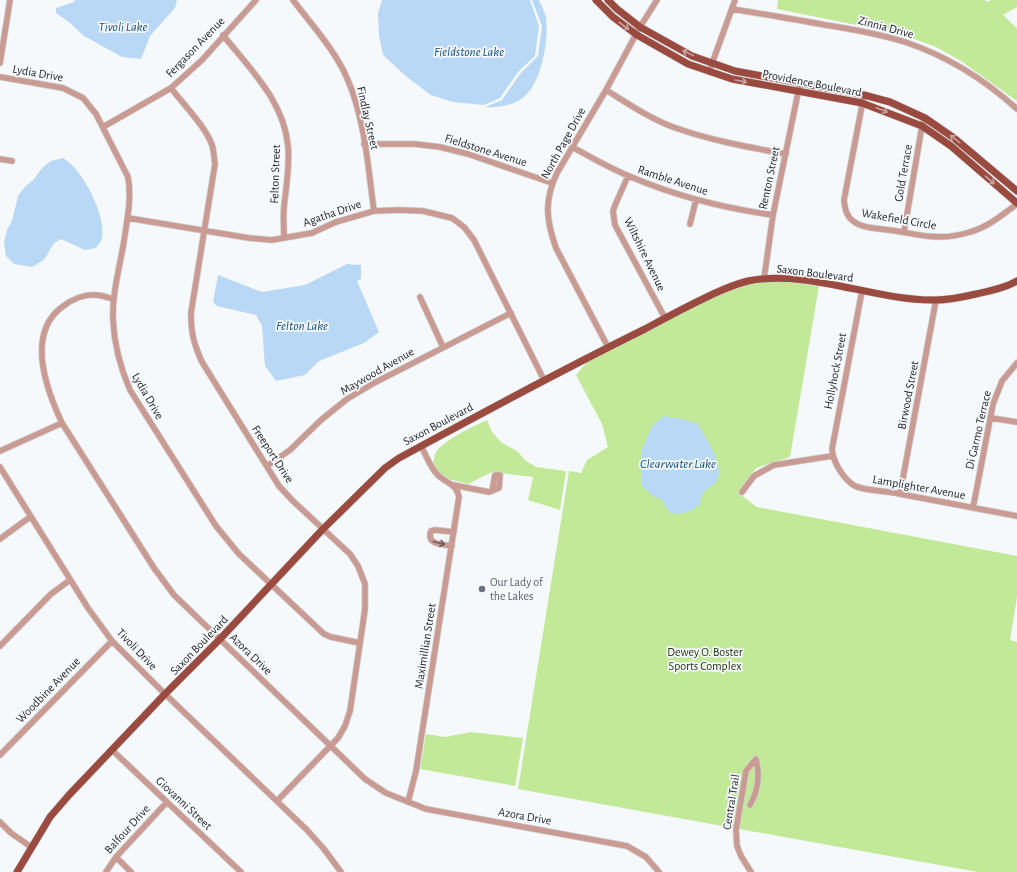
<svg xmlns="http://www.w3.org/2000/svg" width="1017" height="872" font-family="'Alegreya Sans',sans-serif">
  <rect width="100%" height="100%" fill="#f6f9fc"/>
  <path fill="#c1e997" d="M778 0H985L987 2 991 0H1017V7L1003 15 1017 28V101L961 61 936 47 901 34 777 9Z
    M777 281 819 286 790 457 756 468 738 493 757 507 1017 556V597L1010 640 1017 642V872H978L518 789 569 471 581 473 587 460 608 447 602 424 576 375 587 362 708 300 737 287 758 283Z
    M487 420 492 432 502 443 517 451 526 461 536 467 566 471 560 510 528 500 533 477 492 472 468 484 449 479 439 472 433 464C434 461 434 457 435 454 441 441 474 426 487 420Z
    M471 732 523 738 515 786 420 769 426 734 445 737Z"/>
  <path fill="#b9d8f5" d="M75 0H177L175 8 150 36 141 59 122 57 84 36 69 22 56 13V8L74 2Z
    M382 0H530L539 26 535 56 518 72 500 98 484 105 453 102 431 95 408 78 383 55 379 36 378 13Z
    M532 0H539C541 5 545 12 546 17 549 39 542 81 525 96 516 105 498 108 485 107L502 100 520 74 538 56 542 26Z
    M63 158C82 168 109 219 101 241 100 243 97 246 96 248L85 250 61 239 54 243 44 260 32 267 14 264 6 256 4 242 7 230 12 221 18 196 24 188 34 179 42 168 51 161Z
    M347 264 361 265V279L357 281 379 332 364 343 319 361 305 375 276 381 265 366 262 326 256 315 217 306 213 302 218 275 262 292 305 285Z
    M664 416 682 419 698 424C705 437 728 469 715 483 705 493 702 488 700 505 691 512 681 515 670 513L661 499 654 497 641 485V452L652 426Z"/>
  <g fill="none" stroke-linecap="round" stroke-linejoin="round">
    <defs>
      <path id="minor" d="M293 0C311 24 335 50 347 78 365 119 368 167 374 211
        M732 9C763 14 794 19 825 25 852 29 879 34 905 42 947 56 985 80 1017 109
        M223 35C250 69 284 101 288 146 290 166 286 187 284 207 283 217 284 228 284 238
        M0 63 10 0
        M709 72 735 0
        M0 77 63 88 83 98 96 114 128 177C132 198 127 220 124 241 120 266 112 293 113 319 114 344 120 367 130 390L216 526 239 554 324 634 331 637 360 643
        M171 88C183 104 206 127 212 145 214 151 214 158 215 164L191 313C191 334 194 344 202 362L279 486 293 501 350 554 358 566 365 584V609L350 711 345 726 338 738 277 801
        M606 90C627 103 649 118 673 127 709 140 747 147 786 154
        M864 95 844 200C845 210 847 218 856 223 865 229 878 228 889 230 919 234 938 242 970 232 988 227 1002 215 1017 204
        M103 127 171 88 202 60 256 0
        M364 144H415L440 147 468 154 552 183
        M572 147C591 157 609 168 629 176 675 196 723 208 773 215
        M0 159 12 161
        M628 176 616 203 613 211 615 225 665 318
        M128 218 249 238 272 240 312 233 336 222 374 211 399 210 423 211 452 218 464 227 474 240 544 380
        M690 224 696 200
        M904 232 922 126 925 118
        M764 279 773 215 800 83
        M862 291 832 449C833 462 843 479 855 486 865 491 889 491 900 494 939 501 978 509 1017 516
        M420 297 443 347
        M114 299C108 298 102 295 96 295 84 294 71 300 62 307 26 334 46 389 62 423L154 568 174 595 365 779 386 793 426 809 627 846 646 857 659 872
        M608 347 556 248C546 220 544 200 557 173L606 90 640 27 657 0
        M991 418 1017 422
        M0 451 62 423
        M267 466 290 450 321 420 347 399 374 383 511 313
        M0 467 88 608 112 641 165 694 307 830 324 849 341 872
        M453 485 489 492 499 488 500 475H495L492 491
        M742 492 754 476 774 465 832 456
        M900 494 936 300
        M973 508 993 404 1002 381 1017 363
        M0 539 30 517
        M452 546C442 544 426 545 431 531L435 530 454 532
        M0 646 51 594 70 580
        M112 750 241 872
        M0 755 112 641
        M408 802 416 771 459 497C457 483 444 483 436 473 430 466 426 455 421 446
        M750 805C758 791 760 775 756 759L746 771 736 830 737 846 741 856 751 872
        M0 822 11 833 31 847
        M116 857 131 872
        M106 872 116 857 167 802"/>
      <path id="major" d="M596 0 613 17 637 35 688 64 732 79 862 103 922 126 951 146 1017 203
        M608 0 617 9 640 27 692 56 735 71 864 95 890 102 925 118 954 138 1017 191
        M17 872 50 817 69 795 165 694 220 639 323 529 385 468 399 458C480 414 562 370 645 329 667 317 690 305 713 294 724 289 736 284 748 281 810 269 874 301 936 300 950 300 963 297 976 294 990 291 1005 288 1017 281"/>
    </defs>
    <use href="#minor" stroke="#d0d3d6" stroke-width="7"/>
    <use href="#major" stroke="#d0d3d6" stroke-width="8"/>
    <use href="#minor" stroke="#ca9b93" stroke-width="5.5"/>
    <use href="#major" stroke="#9b4a40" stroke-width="7"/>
  </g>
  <defs><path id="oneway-shaft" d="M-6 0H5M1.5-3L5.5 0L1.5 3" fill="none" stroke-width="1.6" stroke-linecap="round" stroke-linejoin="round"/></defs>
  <g stroke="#c8a29e">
    <use href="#oneway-shaft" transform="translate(624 26) rotate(37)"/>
    <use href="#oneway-shaft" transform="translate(688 53) rotate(-154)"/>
    <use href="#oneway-shaft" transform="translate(741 81) rotate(10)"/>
    <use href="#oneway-shaft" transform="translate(882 110) rotate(21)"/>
    <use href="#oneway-shaft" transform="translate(955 139) rotate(-142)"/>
    <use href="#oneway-shaft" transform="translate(990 180) rotate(41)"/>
  </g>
  <use stroke="#6f5b58" href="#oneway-shaft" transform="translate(439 543) rotate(14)"/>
  <circle fill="#6b7280" stroke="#f6f9fc" stroke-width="1.5" cx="482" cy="589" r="4"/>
  <g text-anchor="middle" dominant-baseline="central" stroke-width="3.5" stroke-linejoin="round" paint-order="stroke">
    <g font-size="12" fill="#252728" stroke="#f6f9fc">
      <text transform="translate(886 27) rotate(15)">Zinnia Drive</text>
      <text transform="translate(195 47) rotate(-46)">Fergason Avenue</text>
      <text transform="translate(38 73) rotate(10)">Lydia Drive</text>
      <text transform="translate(812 83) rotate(11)">Providence Boulevard</text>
      <text transform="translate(368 118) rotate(77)">Findlay Street</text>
      <text transform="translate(563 143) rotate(-61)">North Page Drive</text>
      <text transform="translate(486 150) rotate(17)">Fieldstone Avenue</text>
      <text transform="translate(903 173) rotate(-80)">Gold Terrace</text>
      <text transform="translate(275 174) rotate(-88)">Felton Street</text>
      <text transform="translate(769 178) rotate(-78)">Renton Street</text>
      <text transform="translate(673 180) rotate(18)">Ramble Avenue</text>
      <text transform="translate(332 213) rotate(-19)">Agatha Drive</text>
      <text transform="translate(899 219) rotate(10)">Wakefield Circle</text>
      <text transform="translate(645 254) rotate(64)">Wiltshire Avenue</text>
      <text transform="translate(815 273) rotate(7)">Saxon Boulevard</text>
      <text transform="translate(377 371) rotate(-30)">Maywood Avenue</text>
      <text transform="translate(835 371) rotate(-79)">Hollyhock Street</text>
      <text transform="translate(908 395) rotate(-79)">Birwood Street</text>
      <text transform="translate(148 396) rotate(60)">Lydia Drive</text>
      <text transform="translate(438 424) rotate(-28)">Saxon Boulevard</text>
      <text transform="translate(978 430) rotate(-77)">Di Garmo Terrace</text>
      <text transform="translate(273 454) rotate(57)">Freeport Drive</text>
      <text transform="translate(919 487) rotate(10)">Lamplighter Avenue</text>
      <text transform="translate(199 645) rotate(-46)">Saxon Boulevard</text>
      <text transform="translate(425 646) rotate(-81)">Maximillian Street</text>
      <text transform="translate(137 649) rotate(46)">Tivoli Drive</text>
      <text transform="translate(251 654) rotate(44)">Azora Drive</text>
      <text transform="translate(48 690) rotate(-46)">Woodbine Avenue</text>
      <text transform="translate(731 802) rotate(-81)">Central Trail</text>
      <text transform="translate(184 803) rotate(43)">Giovanni Street</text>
      <text transform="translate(525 816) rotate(10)">Azora Drive</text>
      <text transform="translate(127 829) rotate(-48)">Balfour Drive</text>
    </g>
    <g font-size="12" fill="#5b616d" stroke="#f6f9fc" text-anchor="start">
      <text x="490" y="582">Our Lady of<tspan x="490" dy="14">the Lakes</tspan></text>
    </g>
    <g font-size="12" fill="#24350f" stroke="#f6f9fc">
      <text x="705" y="652">Dewey O. Boster<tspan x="705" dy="14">Sports Complex</tspan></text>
    </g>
    <g font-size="13" font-style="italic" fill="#11507d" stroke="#f6f9fc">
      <text x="123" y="27">Tivoli Lake</text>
      <text x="469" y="52">Fieldstone Lake</text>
      <text x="302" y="326">Felton Lake</text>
      <text x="678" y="464">Clearwater Lake</text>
    </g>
  </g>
</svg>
